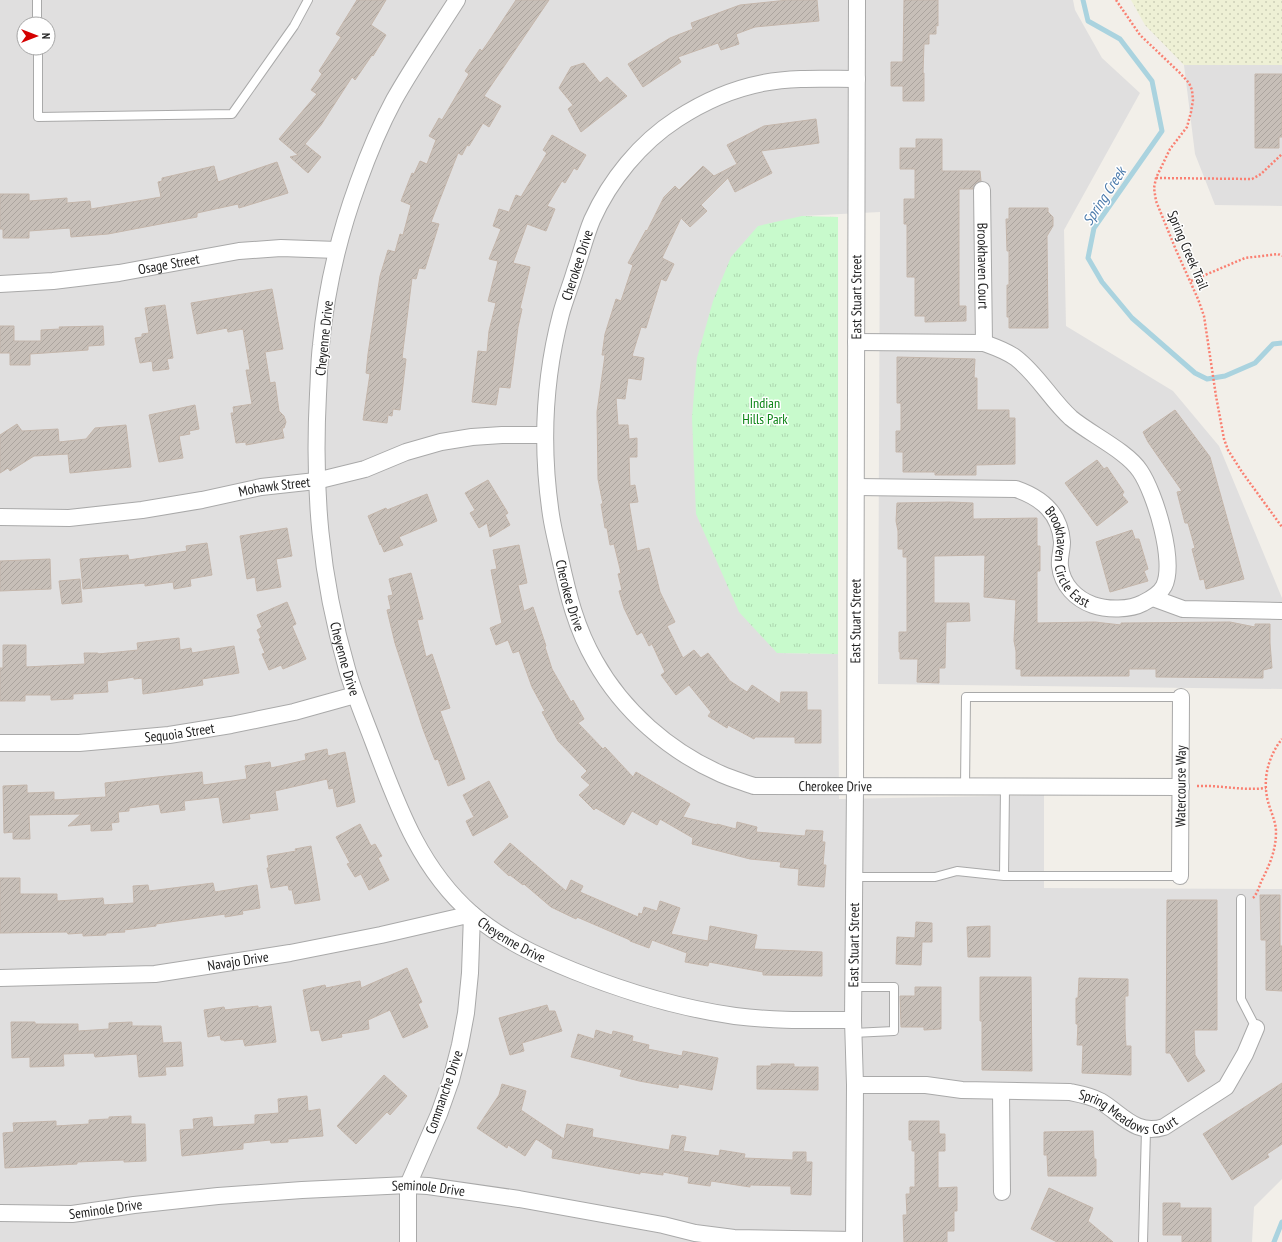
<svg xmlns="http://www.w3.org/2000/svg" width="1282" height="1242" font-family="'PT Sans Narrow',sans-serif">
  <defs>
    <pattern id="farmland-dots" width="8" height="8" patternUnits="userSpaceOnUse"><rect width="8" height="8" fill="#eef0d5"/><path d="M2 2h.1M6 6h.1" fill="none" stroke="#ccceb7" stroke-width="1.8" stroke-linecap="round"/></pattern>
    <pattern id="park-tufts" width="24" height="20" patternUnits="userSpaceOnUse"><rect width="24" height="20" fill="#c8facc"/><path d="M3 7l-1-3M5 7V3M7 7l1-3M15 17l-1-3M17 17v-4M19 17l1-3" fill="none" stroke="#acd6af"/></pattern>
    <pattern id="building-hatch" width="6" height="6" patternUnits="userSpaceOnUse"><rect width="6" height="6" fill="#c7bfb8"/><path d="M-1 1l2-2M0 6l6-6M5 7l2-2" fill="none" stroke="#aba49e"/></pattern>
  </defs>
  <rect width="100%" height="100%" fill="#f2efe9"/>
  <path fill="#e0dfdf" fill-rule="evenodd" d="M0 0H1073L1075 10 1102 58 1140 93 1064 230 1066 326 1173 391 1219 446 1282 598V689L878 684 880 212 802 216 777 653 838 654 839 799 1044 795V888L1282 889V1179L1254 1207 1252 1242H0ZM24 24H48V48H24Z
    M1184 65H1282V206L1215 205 1195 154Z"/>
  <path fill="url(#farmland-dots)" d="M1131 0H1282V65H1184L1145 25Z"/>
  <path fill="url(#park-tufts)" d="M802 216 838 217V654L777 653 739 612 696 514 692 417 697 358 713 301 731 257 758 226Z"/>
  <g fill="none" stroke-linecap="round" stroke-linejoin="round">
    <path stroke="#aad3df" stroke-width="5" d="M1083 0 1088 21 1120 39 1152 81 1162 131 1094 228 1088 258 1102 282 1132 318 1195 373 1207 379 1225 376 1255 363 1273 344 1282 343
      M1274 1242 1282 1222"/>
  </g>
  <path fill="url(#building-hatch)" stroke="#c4b6ab" d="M357 0H386L371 25 386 35 373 56 372 55 355 80 352 77 321 125 305 144 321 157 308 173 290 157 298 155 279 139 317 94 311 90 322 74 319 71 341 37 336 34Z
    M516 0H549L484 96 501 106 489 127 483 123 469 146 467 145 462 155 458 153 431 222 439 224 425 269 419 268 416 279 412 278 402 358 406 359 400 410 393 409 392 416 388 415 387 423 363 420 370 374 366 373 368 354 380 276 388 250 395 252 400 234 403 235 411 205 401 201 412 173 414 174 420 161 427 164 436 140 429 136 439 118 442 120 469 74 465 71 480 49 482 51 491 38Z
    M788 0H817L819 21 755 27 736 34 739 44 721 50 718 43 678 57 681 62 643 87 628 64 670 38 693 29 691 23 740 5Z
    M904 0H938V26L936 25V34H929V44H924L923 73H924V101H903V86H891V62H903Z
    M584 63 600 83 607 77 627 96 581 132 568 109 573 105 559 88 571 67Z
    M1255 74H1282V137H1279V148H1255Z
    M816 119 819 143 761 151 772 173 735 192 728 178 701 205 707 211 690 227 681 218 662 258 674 264 666 281 661 279 646 328 641 327 632 356 644 358 641 380 628 378 625 399 616 398 618 425H628L629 439 637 438V457H629L630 486 635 485 638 502 629 503 637 551 649 548 660 592 675 622 667 626 683 658 694 650 701 658 708 653 730 681 747 692 752 685 780 704 781 692H807V710H821V743H795V737H755L754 739 728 725 727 728 708 716 711 712 689 685 676 695 661 675 665 672 652 644 649 646 642 632 637 635 624 608 619 591 622 590 618 574 621 573 614 544 610 545 607 528H605L601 504H603L598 479 597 412 605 355H602L605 334 616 299 621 301 633 265 628 263 646 230 647 231 664 197 675 186 679 190 703 166 714 176 737 164 727 145 764 126Z
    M552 135 586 155 577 170 574 168 565 183 562 181 547 206 555 209 546 231 527 224 513 263 530 267 520 308 522 309 518 327 510 388 499 387 496 405 472 402 478 351 487 352 489 331 496 303 488 301 498 261 489 259 501 229 493 226 499 209 509 212 516 195 521 197 547 153 543 150Z
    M916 139H942V171H980L981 181 977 182 973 189H959V306H966V321L925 322V316H915V277H907V224H904V199H915V169H900V148H916Z
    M277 162 288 193 239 208 238 204 197 213V217L108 234 71 237 70 228 29 231V238H3V229H0V194H29V201L67 198V203L90 201 91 209 161 197 158 182 162 181V178L214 166 218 182Z
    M1009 208H1048V212L1053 217V226L1047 236 1048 328H1009V317H1007V285H1009V251H1007L1006 219H1009Z
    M272 289 283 349 265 352 270 383 275 382 279 411 284 416 286 422 284 428H282L284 438 246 445V442L236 443 231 413H234L233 407 252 404 246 370H250L243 329 228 332 227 328 197 334 191 303Z
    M165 305 173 358 167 359 169 369 153 371 152 361 140 363 135 338 142 337V334L149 333 145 308Z
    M0 326H14V341H41V330L60 329 59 327 103 326 104 345 88 346V350L30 354V365H10V353H0Z
    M897 357 975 359 974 378H977V410H1009V418H1015V464L976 465V475H935V472H903V452H896V431H901V403H897Z
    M195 405 199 429 189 431 190 434 179 436 183 458 159 462 149 415Z
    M1175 410 1210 457 1244 579 1206 589 1204 579 1200 580 1192 549 1195 548 1188 523H1185L1177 492 1182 491 1148 442 1143 432Z
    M17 424 22 431 58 429 59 442 86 439 95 428 126 425 131 467 70 473 68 454 34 456 10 471 8 468 0 473V435Z
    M1097 460 1104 469 1107 467 1124 492 1122 495 1128 502 1097 526 1065 483Z
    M488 480 508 513 505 515 510 525 490 537 487 523 479 528 470 513 475 510 465 493Z
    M427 494 437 521 399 537 403 545 384 552 381 544 380 545 368 516 386 508 387 510Z
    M950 502 973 503V519L1037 518V546H1040V571H1037V623L1095 622 1121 625V623L1230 622 1255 627V624H1270V643L1272 668 1263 670V678L1156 677V669H1129V676H1021V669H1016V651L1014 641 1016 600 984 597 985 555 934 556V603H969L970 621 946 622 945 668H939V683L917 682 918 659H900V652H899V632H907V557H903V549H898V531L896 521 897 503Z
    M287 528 292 556 276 559 281 587 257 591 255 577 247 579 240 536Z
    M1132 530 1135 539H1139L1148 569 1144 571 1148 581 1110 592 1096 542Z
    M207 543 212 575 190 579 191 586 174 589 173 582 145 586V583L83 589 80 559 128 555 129 560 187 551 186 546Z
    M519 545 527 583 518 585 524 611 533 607 546 646 545 647 552 669 571 702 573 700 584 719 578 723 603 749 605 747 633 777 636 772 690 804 683 817 717 825V824L736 829 737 822 757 827 756 832 805 836 806 830 823 831 822 842H825L823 865H826L824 887 798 885 799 869 780 867 781 862 750 859 692 844 693 838 660 819 657 825 632 811 624 825 596 808 594 810 579 795 590 785 581 777 587 771 558 741 542 712 545 711 532 687 519 651 513 653 508 640 496 645 490 628 502 623 491 570 497 569 493 550Z
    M50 559 51 589 0 591V561Z
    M411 573 423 619 417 620 426 657 432 654 450 708 440 711 465 779 448 786 438 759 435 760 423 729 395 643 387 610 391 609 388 596 393 595 389 579Z
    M80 579 82 602 62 604 59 581Z
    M287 602 296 624 292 626 306 659 283 669 281 665 269 670 262 654 265 653 259 639 261 638 257 630 262 627 257 615Z
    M179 638 180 650 191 648 192 653 234 646 239 673 202 679 203 685 165 691 143 694 142 678 134 679V677L107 681 108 692 73 694V699L51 700V695H25V701H0V668H3V645H26V667L85 664 84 653H98V654L138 650 137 643Z
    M327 749 328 756 345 752 355 802 337 807 333 788 329 789 327 779 275 791 278 810 249 814 250 819 223 823 219 797 184 801 185 810 161 813 159 804 129 808V811L118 812 119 822 111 823 112 830 91 831V824L68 826 81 814 29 815 30 839H13V832L4 833 3 786 27 785V793L54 792V800L106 797 105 783 202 772 203 785 247 779 245 766 270 762 271 768 306 760 305 754Z
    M489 781 508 817 473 836 466 821 474 817 463 795Z
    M360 824 371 846 375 844 382 856 378 858 389 880 369 890 361 874 355 877 347 864 350 863 336 837Z
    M510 843 566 891 571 880 583 886 580 892 638 917 639 913 642 914 644 907 657 911 660 901 680 908 671 934 708 941 710 926 757 935 754 949 822 952V976L763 975V972L709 962 708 966 685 962 687 953 652 940 649 948 630 941V940L577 917 576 919 551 907 524 884 523 885 510 875 509 876 494 862Z
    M311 846 320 900 295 904 292 890H289L288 885 271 888 267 868H269L267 856 296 851 295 849Z
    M0 878H20V894H57V901L103 898 104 905 134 903 133 886 148 885 149 891 213 883 215 892 257 885 260 908 242 911 243 914 225 917V914L156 924V926L124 930 125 932 106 933V935L83 936V933L68 934 67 932 0 933Z
    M1260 895H1280V946H1282V991L1266 990V940H1261Z
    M1167 900H1217V1030H1194L1195 1055 1205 1071 1188 1082 1170 1053H1166Z
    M916 922 932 923V942H922L921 965 896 964 897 937 915 938Z
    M990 926V957H968L967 927Z
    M407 968 422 1002 418 1004 428 1027 403 1038 390 1010 368 1020 369 1029 341 1034 342 1037 322 1041 319 1030 311 1031 303 990 325 985 326 988 360 981 361 988Z
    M980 977H1031L1032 1071 982 1070V1021H980Z
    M1079 978 1128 979V996H1125V1029L1126 1046H1131V1075L1082 1073 1083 1045H1077L1078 1024H1076V998H1078Z
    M915 987H941V1029L924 1030V1027H901L900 996H915Z
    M547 1005 549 1011H555L562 1031 522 1043 524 1051 510 1055 499 1018Z
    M258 1006V1008L271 1006 276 1042 245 1046 243 1039 224 1041V1040H221L220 1035 208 1037 204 1010 224 1007 225 1010Z
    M11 1022H35V1024H78V1031L109 1029V1023L132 1022V1026H161L163 1043 181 1042 183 1066 165 1067 166 1075 139 1077 137 1054 95 1057 94 1053 63 1054 64 1066 30 1067V1057L12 1058Z
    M596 1030 612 1035 613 1031 633 1036 632 1041 649 1045 648 1049 682 1056 683 1051 718 1058 712 1090 679 1084 678 1088 639 1081 620 1076 622 1070 571 1057 578 1034 594 1039Z
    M771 1064H794V1067H818V1090L757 1089V1066H771Z
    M384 1075 407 1096 390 1115 387 1112 356 1144 337 1126Z
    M1282 1083V1144L1267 1154 1269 1157 1232 1180 1203 1134Z
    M502 1084 526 1091 521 1110 564 1139 567 1124 593 1129 592 1137 669 1150 672 1135 686 1137 683 1151 719 1156 720 1150 745 1154 744 1158 793 1160V1152H806V1162H812L811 1195 791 1194V1186L750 1185V1187L711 1181 710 1186 688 1183 689 1177 663 1172V1175L640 1172V1174L552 1158 553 1150 536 1139 525 1156 508 1145 507 1148 477 1128 499 1095Z
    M307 1096 308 1111 320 1109 323 1136 288 1139V1142L271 1143 270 1140 243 1143V1149L182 1156 180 1130 194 1129 193 1119 212 1117 213 1127 255 1124V1115L279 1113 278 1099Z
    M131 1116V1124H145L146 1161 124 1162V1160L77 1162V1164L5 1168 3 1133 14 1132 13 1123 56 1121V1126L89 1124V1120L109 1119V1117Z
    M909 1121H939V1134H945V1151H938V1188L957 1187V1211H954V1231H947V1242H904L903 1215H907L906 1194H910V1187H915V1151H912V1140H909Z
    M1093 1131 1094 1159H1096V1176H1048L1047 1155H1044V1132Z
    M1049 1188 1093 1208 1088 1221 1113 1242H1057L1031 1229Z
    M1163 1203H1180V1208H1211V1242H1182V1235H1163Z"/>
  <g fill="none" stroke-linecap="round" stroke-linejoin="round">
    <defs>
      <path id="service" d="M37 0V24
        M38 48V117L232 114 294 26 308 0
        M965 787 966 697H1181
        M1004 876 1005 787
        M854 877H935L957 871 1004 876H1180
        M1241 899V999L1256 1028
        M853 987H894V1031L853 1033
        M1143 1242 1146 1130"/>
      <g id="minor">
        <path id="s1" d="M457 0C436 33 413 66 394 100 380 126 368 155 358 183 339 235 326 290 321 345 319 361 319 378 318 394 313 490 320 576 347 669 354 694 364 717 373 741 397 804 419 868 472 914 503 940 537 956 574 971 626 992 679 1008 735 1016 774 1021 813 1020 853 1020"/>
        <path id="s2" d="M857 79C826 79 794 77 763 83 732 89 703 102 677 119 640 143 610 180 592 220 585 237 581 254 575 271 571 285 565 299 561 314 544 379 541 448 551 515 553 529 557 544 560 558 568 595 576 628 595 661 623 711 669 751 721 774 732 779 743 782 754 786L1181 787"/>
        <path id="s3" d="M982 190 984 343"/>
        <path id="s4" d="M0 284 53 281 119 273 239 251 281 248 337 250"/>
        <path id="s5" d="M856 487 1016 489C1042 498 1060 513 1062 542 1062 550 1059 558 1060 566 1062 585 1076 599 1093 605 1107 610 1130 610 1143 603 1151 599 1160 594 1164 586 1176 562 1155 493 1140 471 1127 451 1090 434 1071 418 1051 400 1038 375 1016 358 1007 351 995 347 984 343L856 342"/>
        <path id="s6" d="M0 517 69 518 142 510 202 500 261 487 316 481 365 469 406 452 441 442 472 437 502 435H545"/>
        <path d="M1153 598 1183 609 1282 611"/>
        <path id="s7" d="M0 743H79L169 735 231 725 294 712 355 695"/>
        <path id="s8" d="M1180 876 1181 697"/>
        <path id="s9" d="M0 978 155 974 290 953 381 935 472 914 470 973 466 1013 460 1045 451 1080 439 1114 408 1185V1242"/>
        <path id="s10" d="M855 1085H926L962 1090 1070 1092C1080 1094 1091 1096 1100 1101 1122 1114 1136 1136 1164 1127L1226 1087 1245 1054 1256 1028"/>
        <path d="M1001 1091 1002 1192"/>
        <path id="s11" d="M0 1213 72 1214 134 1205 218 1196 302 1190 408 1185 428 1186 519 1199 663 1225 695 1233 734 1238 854 1240"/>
        <path id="s12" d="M854 1242 855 1085 853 1020 855 787 857 0"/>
      </g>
    </defs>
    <use href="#service" stroke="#a9a9a9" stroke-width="10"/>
    <use href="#minor" stroke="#a9a9a9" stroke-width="18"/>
    <path stroke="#fa8072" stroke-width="2.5" stroke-dasharray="2 2" stroke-linecap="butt" d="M1116 0 1140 35 1179 72 1189 83 1192 90 1193 100 1191 112 1187 127 1170 149 1156 178 1154 188 1156 201 1176 250 1198 299 1204 316 1216 396 1224 439 1228 450 1242 472 1282 527
      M1156 178 1252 179 1261 174 1282 154
      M1191 281 1245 258 1278 254 1282 256
      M1197 786C1220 785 1243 791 1266 788
      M1253 898C1257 894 1259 887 1261 882 1269 866 1276 851 1276 832 1276 820 1269 809 1267 797 1263 777 1269 755 1282 739"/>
    <use href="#service" stroke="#fff" stroke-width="8"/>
    <use href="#minor" stroke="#fff" stroke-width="16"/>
  </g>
  <g text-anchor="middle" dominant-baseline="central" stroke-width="3" stroke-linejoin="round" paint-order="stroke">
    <g font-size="14" fill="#222" stroke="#fff">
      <text transform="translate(1188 250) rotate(67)">Spring Creek Trail</text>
      <text stroke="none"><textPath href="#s4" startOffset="170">Osage Street</textPath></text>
      <text transform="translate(577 265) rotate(-72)">Cherokee Drive</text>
      <text stroke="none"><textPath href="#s3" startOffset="76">Brookhaven Court</textPath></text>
      <text stroke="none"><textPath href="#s12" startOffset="945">East Stuart Street</textPath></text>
      <text transform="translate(324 338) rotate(-84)">Cheyenne Drive</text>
      <text stroke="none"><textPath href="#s6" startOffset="277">Mohawk Street</textPath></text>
      <text stroke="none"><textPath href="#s5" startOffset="253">Brookhaven Circle East</textPath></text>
      <text stroke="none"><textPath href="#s2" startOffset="706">Cherokee Drive</textPath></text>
      <text stroke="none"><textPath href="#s12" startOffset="621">East Stuart Street</textPath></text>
      <text stroke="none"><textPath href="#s1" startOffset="692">Cheyenne Drive</textPath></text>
      <text stroke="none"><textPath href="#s7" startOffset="180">Sequoia Street</textPath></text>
      <text stroke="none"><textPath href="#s2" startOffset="1065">Cherokee Drive</textPath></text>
      <text stroke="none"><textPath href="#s8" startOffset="90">Watercourse Way</textPath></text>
      <text stroke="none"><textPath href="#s1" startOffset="1028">Cheyenne Drive</textPath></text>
      <text stroke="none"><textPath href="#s12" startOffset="297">East Stuart Street</textPath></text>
      <text stroke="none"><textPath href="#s9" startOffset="239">Navajo Drive</textPath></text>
      <text transform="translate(444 1092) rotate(-71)">Commanche Drive</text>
      <text stroke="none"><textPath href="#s10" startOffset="279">Spring Meadows Court</textPath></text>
      <text stroke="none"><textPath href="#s11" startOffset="430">Seminole Drive</textPath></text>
      <text stroke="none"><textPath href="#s11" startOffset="106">Seminole Drive</textPath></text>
    </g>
    <g font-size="14" fill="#0c8416" stroke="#fff">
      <text x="765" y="403">Indian<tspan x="765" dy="16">Hills Park</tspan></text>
    </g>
    <g font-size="15" font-style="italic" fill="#4a7aab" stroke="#fff">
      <text transform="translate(1104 196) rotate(-57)">Spring Creek</text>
    </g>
  </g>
  <g transform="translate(36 36) rotate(90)"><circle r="19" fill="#ffffff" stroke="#a7a7a7"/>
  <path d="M0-3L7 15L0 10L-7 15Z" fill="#d40000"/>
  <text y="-6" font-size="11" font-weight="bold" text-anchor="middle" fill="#222222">N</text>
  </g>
</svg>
